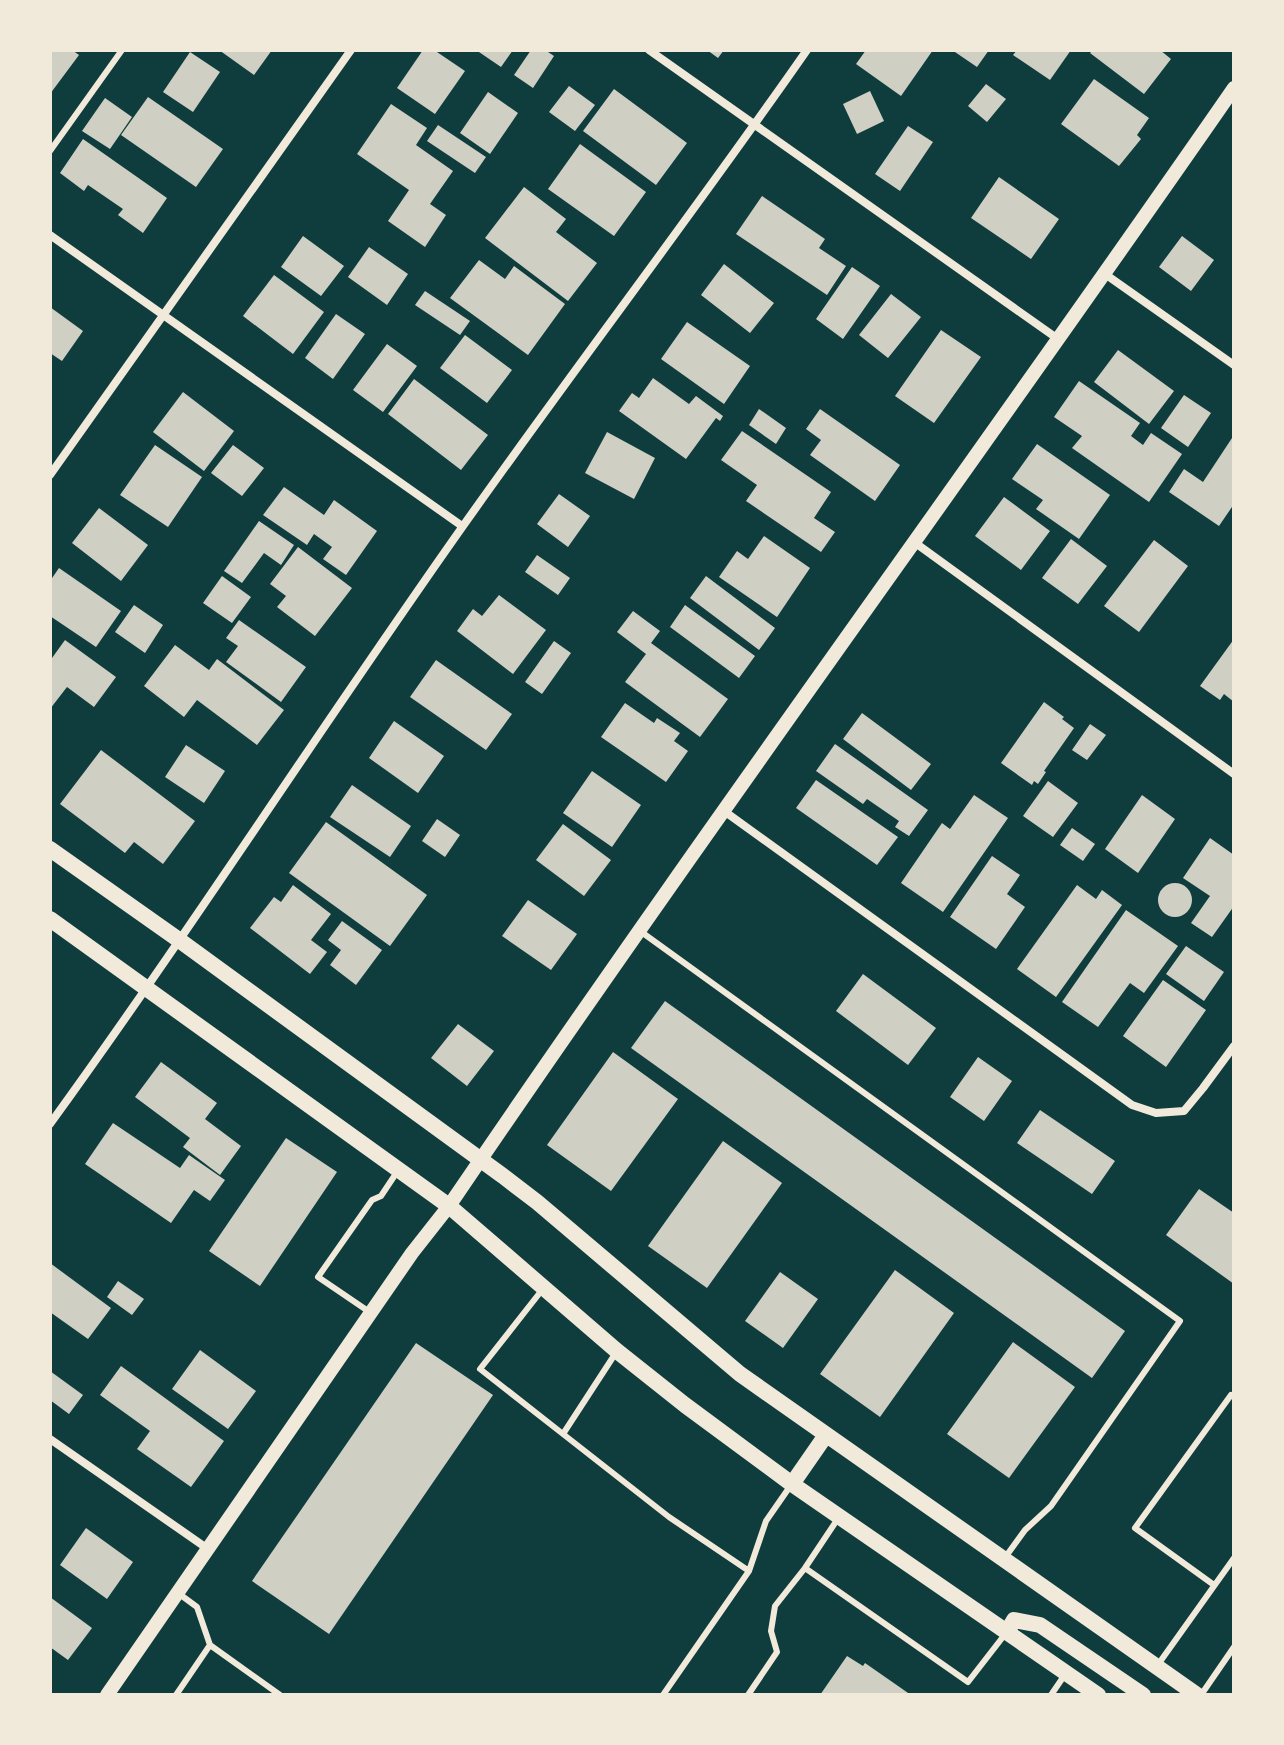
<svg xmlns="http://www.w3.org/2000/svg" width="1284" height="1745" font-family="'Public Sans',sans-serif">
  <rect width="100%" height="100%" fill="#0f3d3e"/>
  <path fill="#cfcfc3" d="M50 50H72L79 55 50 94Z
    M219 50H272L254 75Z
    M423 50H434L465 71 435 114 397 88Z
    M476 50H513L501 67Z
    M531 50H545L554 56 533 88 514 75Z
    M707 50H724L718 58Z
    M866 50H933L901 96 856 64Z
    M952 50H989L977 67Z
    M1017 50H1071L1050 80 1013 55Z
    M1093 50H1160L1171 59 1144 94 1090 53Z
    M190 52 220 72 193 112 163 92Z
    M1094 79 1149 118 1137 135 1141 139 1119 166 1061 124Z
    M986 84 1006 99 987 122 968 106Z
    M569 86 595 105 575 131 549 112Z
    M614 89 687 143 656 185 583 131Z
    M870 91 884 121 857 134 843 104Z
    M488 92 518 113 490 154 460 133Z
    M148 97 223 149 196 187 121 135Z
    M105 98 132 117 110 149 82 131Z
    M391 104 427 128 416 145 453 171 430 204 446 215 425 247 388 221 409 190 357 154Z
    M438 125 486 157 475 173 427 141Z
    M908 126 933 142 900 191 875 174Z
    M83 139 167 198 143 233 118 215 123 209 88 185 84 191 60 173Z
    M580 144 646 192 614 236 548 189Z
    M999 177 1059 219 1031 259 971 218Z
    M524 187 566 219 556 232 597 263 568 301 485 238Z
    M762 196 825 239 819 248 846 266 827 295 736 234Z
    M303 236 344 266 321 296 281 267Z
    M1182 236 1214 260 1191 291 1159 267Z
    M369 247 408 274 387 305 348 277Z
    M479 260 505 279 514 266 565 304 528 355 450 298Z
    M724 264 774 303 750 333 701 295Z
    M852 267 880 286 843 339 816 319Z
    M274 275 324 312 293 354 243 316Z
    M425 291 470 321 460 335 415 305Z
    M891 294 921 317 888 358 859 335Z
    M50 307 83 331 62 361 50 353Z
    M336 314 365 334 333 379 305 358Z
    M687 322 750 366 724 404 661 359Z
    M941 330 981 357 934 423 895 396Z
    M465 335 512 370 487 403 440 368Z
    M387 344 417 366 383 412 353 390Z
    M1118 350 1174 391 1149 424 1094 382Z
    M653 378 689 404 696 396 723 416 720 421 716 418 686 459 619 411 632 393 639 398Z
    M414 379 488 435 461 470 388 414Z
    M1079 381 1140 423 1131 436 1143 445 1151 433 1182 454 1149 502 1072 448 1082 436 1054 417Z
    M183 392 234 431 204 471 153 432Z
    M1184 395 1211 413 1188 447 1161 428Z
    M759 409 786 428 776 444 749 425Z
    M820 409 900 465 875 501 810 455 821 440 806 429Z
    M742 431 831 492 814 518 835 532 821 552 746 501 757 485 721 460Z
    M607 432 655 458 634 499 585 473Z
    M1232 438 1234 440V504L1219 526 1169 492 1184 469 1203 482Z
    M1037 444 1110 495 1079 539 1036 509 1043 500 1012 479Z
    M155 445 202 477 168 527 120 495Z
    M233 445 264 468 242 496 211 473Z
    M284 487 324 515 334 500 377 531 346 575 323 559 332 547 314 534 307 545 263 515Z
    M559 494 590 516 568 547 537 524Z
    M1004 497 1050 531 1021 570 975 536Z
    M99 508 148 545 121 581 72 543Z
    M259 521 294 545 281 565 264 553 242 583 224 571Z
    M764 536 810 568 777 617 719 577 737 551 748 559Z
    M1071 539 1107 566 1078 604 1042 578Z
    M1154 540 1188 566 1139 632 1104 606Z
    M298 547 352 588 315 636 277 607 286 596 270 584Z
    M537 555 570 578 558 595 525 572Z
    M59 568 121 611 96 647 50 616V581Z
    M222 576 251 597 232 623 203 603Z
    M706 576 775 628 759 650 690 598Z
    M499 595 546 630 513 674 457 631 473 609 482 616Z
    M134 605 163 625 145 653 115 632Z
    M685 605 755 656 739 678 670 627Z
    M633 611 660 631 651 643 728 699 700 737 625 682 646 654 617 632Z
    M239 620 306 667 281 702 226 662 238 646 226 638Z
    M1234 639V702L1224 694 1220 700 1200 686Z
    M65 640 116 677 94 707 67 687 50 709V657L52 658Z
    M554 641 571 653 542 694 525 682Z
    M175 645 209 670 217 659 284 710 257 745 197 700 184 717 144 686Z
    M436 660 512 714 486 750 410 697Z
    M1044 702 1064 717 1062 719 1074 728 1044 771 1046 772 1038 784 1034 781 1032 785 1001 763Z
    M625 703 654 723 657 718 680 733 674 741 688 751 666 782 601 737Z
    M862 713 931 764 911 790 843 739Z
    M394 721 444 756 418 793 369 758Z
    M1090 724 1106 735 1087 760 1072 750Z
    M835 744 928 810 909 836 895 827 899 821 867 799 863 804 816 771Z
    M186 745 225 771 204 803 165 777Z
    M101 750 195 821 163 864 134 842 125 853 60 804Z
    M592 771 641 805 612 847 563 813Z
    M816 780 898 837 877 865 796 808Z
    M1048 781 1078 803 1053 837 1023 816Z
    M352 785 411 826 390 857 330 817Z
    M974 795 1008 818 943 912 901 883 942 823 950 829Z
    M1142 795 1175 819 1138 873 1105 849Z
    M437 819 460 835 445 857 422 841Z
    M326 822 427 895 390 946 289 873Z
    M563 824 611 860 584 896 536 860Z
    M1072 828 1095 844 1083 861 1060 845Z
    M1210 838 1234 855V906L1212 937 1191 923 1210 896 1183 878Z
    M992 856 1020 875 1007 894 1025 907 996 949 950 917Z
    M1158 900a17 17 0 1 1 34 0a17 17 0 1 1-34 0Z
    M293 885 331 914 311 940 327 952 310 974 250 928 274 897 281 902Z
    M1077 885 1096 899 1102 890 1122 905 1056 997 1017 969Z
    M528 900 577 934 551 970 502 936Z
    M1126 910 1178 946 1144 993 1130 983 1098 1027 1062 1002Z
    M342 921 382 950 356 985 330 965 341 950 328 940Z
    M1186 946 1224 972 1204 1001 1166 974Z
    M863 974 936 1028 908 1065 836 1011Z
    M1163 980 1206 1010 1166 1067 1123 1036Z
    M665 1001 1125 1331 1092 1378 631 1048Z
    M458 1024 494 1051 467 1086 431 1058Z
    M613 1052 678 1099 611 1191 547 1145Z
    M978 1057 1012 1081 984 1121 950 1097Z
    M161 1062 217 1103 205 1119 241 1146 220 1175 183 1147 190 1138 135 1097Z
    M1040 1110 1115 1161 1092 1194 1017 1143Z
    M113 1123 180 1168 189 1155 225 1180 210 1201 194 1190 171 1223 85 1164Z
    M286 1138 337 1172 260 1286 209 1251Z
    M723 1141 782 1183 707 1288 648 1246Z
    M1199 1189 1234 1213V1284L1166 1235Z
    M50 1263 111 1308 88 1339 50 1312Z
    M895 1270 954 1313 880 1417 820 1374Z
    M780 1272 818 1299 783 1348 745 1321Z
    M118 1281 144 1299 132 1315 107 1297Z
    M1013 1342 1075 1387 1009 1478 947 1434Z
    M416 1343 493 1395 329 1634 252 1581Z
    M200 1350 256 1391 228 1429 172 1389Z
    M121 1366 224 1441 191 1487 137 1449 150 1431 100 1395Z
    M50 1371 83 1395 69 1414 50 1400Z
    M86 1528 133 1562 107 1599 60 1565Z
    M50 1597 92 1628 68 1660 50 1647Z
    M847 1656 863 1666 865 1663 911 1695H820Z"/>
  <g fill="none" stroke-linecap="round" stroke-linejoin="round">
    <path stroke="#f1e9da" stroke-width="6" d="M50 151 122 50
      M640 931 1180 1321 1051 1506 1025 1530 1004 1559
      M542 1290 480 1369 563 1434
      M371 1313 318 1277 372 1200 381 1196 397 1172
      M617 1351 563 1434 669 1517 749 1571 663 1695
      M805 1568 968 1682 1006 1633
      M749 1571 766 1521 791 1485
      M1214 1585 1135 1528 1231 1395 1234 1397
      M178 1593 197 1607 210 1645
      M1157 1666 1234 1558
      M176 1695 210 1645 280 1695
      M748 1695 777 1652 771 1631 775 1606 805 1568 839 1517
      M1051 1695 1064 1676
      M1201 1695 1234 1647"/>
    <path stroke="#f1e9da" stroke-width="8" d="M649 50 1058 339
      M50 235 462 526
      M1105 274 1234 365
      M50 475 351 50
      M914 542 1234 774
      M724 811 1132 1105 1156 1113 1184 1111 1203 1088 1234 1046
      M50 1124C192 928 323 724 463 526 576 366 695 211 807 50
      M50 1439 208 1549"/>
    <path stroke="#f1e9da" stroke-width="14" d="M107 1695 412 1253 449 1206C705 829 975 462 1234 88"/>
    <path stroke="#f1e9da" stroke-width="16" d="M50 849 179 940 503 1176 537 1202 740 1374 1197 1695
      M50 919 449 1206 617 1351 685 1405 792 1484 1098 1695
      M792 1484 826 1435
      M1007 1632 1014 1620 1040 1625 1143 1695"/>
  </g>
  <rect width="1284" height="1745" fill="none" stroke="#f1e9da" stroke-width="104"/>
</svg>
